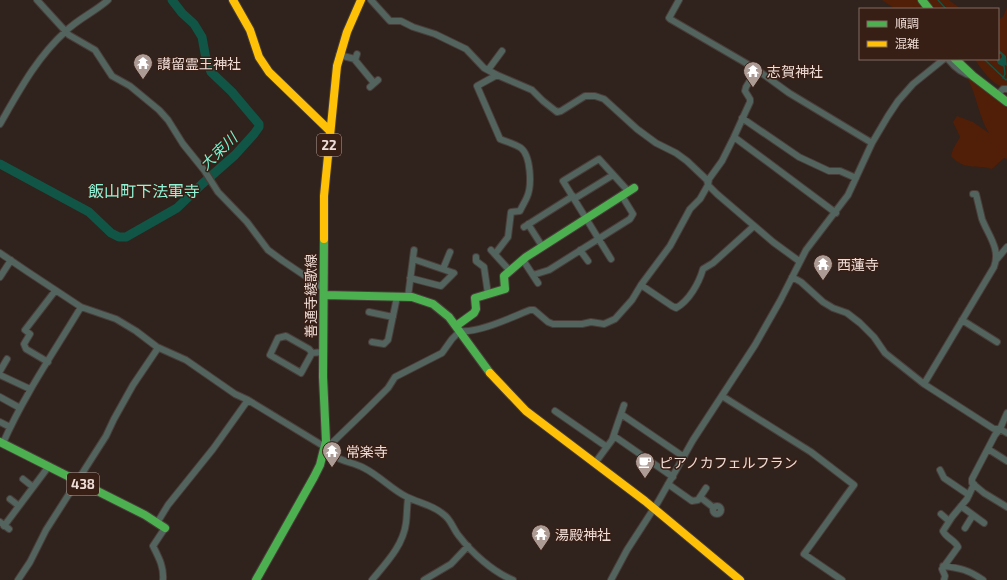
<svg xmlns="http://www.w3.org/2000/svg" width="1007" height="580" font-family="'Exo 2','Noto Sans JP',sans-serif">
  <rect width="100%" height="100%" fill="#30221d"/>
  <path fill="#511e07" d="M882 0H918L925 9H895Z
    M926 0H949L961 9H936Z
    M1007 7V88C992 86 983 70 974 59H998V20L1003 17Z
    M966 76 986 89 998 101 1007 106V159L1004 158 992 169C976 164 964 171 951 156L953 149 960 137 953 122 957 116 973 122 989 133C978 116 977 94 966 76Z"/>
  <path fill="#105545" d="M998 49 1006 56 1007 66 1005 65 1004 67 998 64 996 59H1000L1002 57 1001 54H998Z"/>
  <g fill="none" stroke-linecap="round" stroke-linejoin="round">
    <path stroke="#105545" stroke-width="1.5" d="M938 0 946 9
      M984 59 1006 80 1007 79
      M1003 78 1005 74 1004 66"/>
    <path stroke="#105545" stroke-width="9" d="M0 164 89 212 111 233 119 237H126L177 208 202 184 235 155 254 134 259 127V124L232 92 211 72 206 59 202 37 194 24 182 13 172 0"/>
    <defs>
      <path id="street" d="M37 0 69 35 95 50 112 76 130 86 159 110 168 120 183 144 204 170 218 192 247 222 268 250 283 261 323 288
        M371 0 390 21H401L413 27 435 34 466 49 484 68 497 75 532 90 543 101 557 112 561 111 585 96H595L604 99 637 129 656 143 676 153 687 161 707 180 708 185 717 194 773 242 799 261
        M679 0 669 18 670 19 756 69 789 93 872 143
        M357 54 355 60 374 83
        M339 55 355 59
        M948 59C955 68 962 74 973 76
        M488 70 502 51
        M370 87 378 80
        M998 94 1003 89H1007
        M742 118 799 157 829 171H840L856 178
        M0 124C19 91 37 57 66 31 78 19 96 11 108 0
        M734 137 836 213
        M574 199 613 175
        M528 224 542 246
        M524 227 573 196
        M491 250 510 271
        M580 250 588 261
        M0 253 28 272 81 307 116 319 136 331 157 347 186 360 235 394 248 400 325 447C338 463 349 460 364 468 380 476 392 490 407 497 419 503 433 505 443 514 451 519 453 529 459 536 472 553 493 572 513 580
        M495 254 508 237 511 212 520 211C522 206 525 202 527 197 532 186 531 156 521 148 515 144 507 142 500 139L477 86 497 75
        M476 257V261L484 267 488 294
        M611 259 563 181 599 159 629 192
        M997 259 1007 247
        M523 260 538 283
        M443 269 450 252
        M533 275 549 270 630 219 633 214 622 196
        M0 277 11 260
        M792 277 801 282 823 302 833 308 847 313 860 323 874 337 885 353 924 384 994 429H1000L1007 433
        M410 278 441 286 454 273 413 259
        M641 285 672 306 676 308C689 301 699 283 703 269L713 263 754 226
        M408 297 414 250
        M369 312 393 317
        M962 320 997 342
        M372 342 384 344 388 340 397 297
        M312 353 301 373 270 355 278 338 286 336 309 349 312 353 323 352
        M48 362 26 349 24 344 30 334 25 330 55 291
        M0 371 7 359
        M0 375 30 389
        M924 384 994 267C1001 249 988 235 982 219 980 211 978 202 976 194H973
        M722 396 811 452 854 485C837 508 821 531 804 554L842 580
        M0 397 20 408
        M555 411 607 447
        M1007 413 1000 429 995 435 972 479V483L984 493 1007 507
        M621 414 684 457
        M0 422 10 427
        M614 436 673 477
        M3 443C24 395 54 352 81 307
        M325 447 332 443 366 410 388 388 395 377 442 353 452 339 460 331C479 333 512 317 530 310H534L548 322 553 324H582L591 322 604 324 615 319 632 300 641 285 670 246 690 209 700 199 708 185 709 179 722 161 734 137 750 102V99L745 91 746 87 757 69
        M988 449 1007 461
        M595 463 612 440 624 405
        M940 470 944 478 969 495
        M23 479 33 487
        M668 484 692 501 698 500 706 488
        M700 497 714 508
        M10 499 19 506
        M961 506 984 523
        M713 510a4 4 0 1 1 8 0a4 4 0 1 1-8 0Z
        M941 514 949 521
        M0 522 9 529
        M157 523 168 505 213 449 248 400
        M4 526 49 466
        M965 528 973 515
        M943 566C960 568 969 570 983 580
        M18 580 30 562 46 530 106 436 114 419 133 385 158 348
        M163 580C164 567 159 558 153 546L165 528
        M372 580C386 563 403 546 406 523 407 515 407 506 408 498
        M424 580 451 564 468 546
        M611 580 627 550 658 502 693 440 755 345 780 301 806 250 848 195 872 143 888 116 898 101 913 84 944 59
        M944 580 945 576 942 569 958 547C955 540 946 538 943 531L952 517 967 499 974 484"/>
      <path id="fast" d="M922 0 929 9
        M955 59 973 76 1007 102
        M324 295 412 297 433 304 449 317 490 373
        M456 326 474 313 476 309 475 298 505 289 504 276 526 257 634 188
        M0 442 145 515 165 528
        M256 580 314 477 320 465 326 441 323 377 324 239"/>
      <path id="slow" d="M233 0 250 30 259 57 269 72 330 131
        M324 239V196L337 66 347 32 361 0
        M490 373 526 411 645 501 740 580"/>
    </defs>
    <use href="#street" stroke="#493d39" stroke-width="8"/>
    <use href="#fast" stroke="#493d39" stroke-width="10"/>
    <use href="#slow" stroke="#493d39" stroke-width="10"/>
    <use href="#street" stroke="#53635d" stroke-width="6"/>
    <use href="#fast" stroke="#4caf50" stroke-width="8"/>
    <use href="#slow" stroke="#ffc107" stroke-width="8"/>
  </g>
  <defs>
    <symbol id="temple-pin" viewBox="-11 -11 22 30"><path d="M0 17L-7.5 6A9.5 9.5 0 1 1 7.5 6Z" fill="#ac9b95" stroke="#381f15"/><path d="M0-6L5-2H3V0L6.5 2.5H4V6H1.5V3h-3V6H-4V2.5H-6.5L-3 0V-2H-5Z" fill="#fff"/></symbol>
    <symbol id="cafe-pin" viewBox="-11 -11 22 30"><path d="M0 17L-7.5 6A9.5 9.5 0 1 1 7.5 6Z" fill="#ac9b95" stroke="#381f15"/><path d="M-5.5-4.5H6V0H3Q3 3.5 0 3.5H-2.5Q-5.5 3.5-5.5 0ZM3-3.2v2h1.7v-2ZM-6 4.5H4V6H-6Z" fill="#fff"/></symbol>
  </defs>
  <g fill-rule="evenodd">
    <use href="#temple-pin" x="132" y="52" width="22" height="30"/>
    <use href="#temple-pin" x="742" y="60" width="22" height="30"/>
    <use href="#temple-pin" x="812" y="253" width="22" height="30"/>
    <use href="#temple-pin" x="321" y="440" width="22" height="30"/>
    <use href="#cafe-pin" x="634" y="451" width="22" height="30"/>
    <use href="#temple-pin" x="530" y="523" width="22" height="30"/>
  </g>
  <g text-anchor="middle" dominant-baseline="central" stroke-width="3" stroke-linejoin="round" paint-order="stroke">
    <g fill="#381f15" stroke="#b7a39c" stroke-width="1">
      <rect x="317" y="134" width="24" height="22" rx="3"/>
      <rect x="67" y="473" width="32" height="22" rx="3"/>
    </g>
    <g font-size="13" font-weight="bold" fill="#eedcd6">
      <text x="329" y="145">22</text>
      <text x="83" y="484">438</text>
    </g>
    <g font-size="14" fill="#eedcd6" stroke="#381f15" text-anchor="start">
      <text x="157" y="63">讃留霊王神社</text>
      <text x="767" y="71">志賀神社</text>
      <text x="837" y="264">西蓮寺</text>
      <text x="346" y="451">常楽寺</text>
      <text x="659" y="462">ピアノカフェルフラン</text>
      <text x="555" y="534">湯殿神社</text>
    </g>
    <g font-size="14" fill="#eedcd6" stroke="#381f15">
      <text transform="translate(310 296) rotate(-90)">善通寺綾歌線</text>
    </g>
    <g font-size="15" font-style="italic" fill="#73f2d1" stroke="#381f15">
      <text transform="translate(218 151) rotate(-44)">大束川</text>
    </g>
    <g font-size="16" fill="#91f2d6" stroke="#381f15">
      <text x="144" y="190">飯山町下法軍寺</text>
    </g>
  </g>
  <rect x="859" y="8" width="140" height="52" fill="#381f15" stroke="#816b62"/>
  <rect x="867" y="21" width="20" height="6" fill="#4caf50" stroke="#816b62"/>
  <text x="895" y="28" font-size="12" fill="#eedcd6">順調</text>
  <rect x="867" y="41" width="20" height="6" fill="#ffc107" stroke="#816b62"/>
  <text x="895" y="48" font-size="12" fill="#eedcd6">混雑</text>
</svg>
